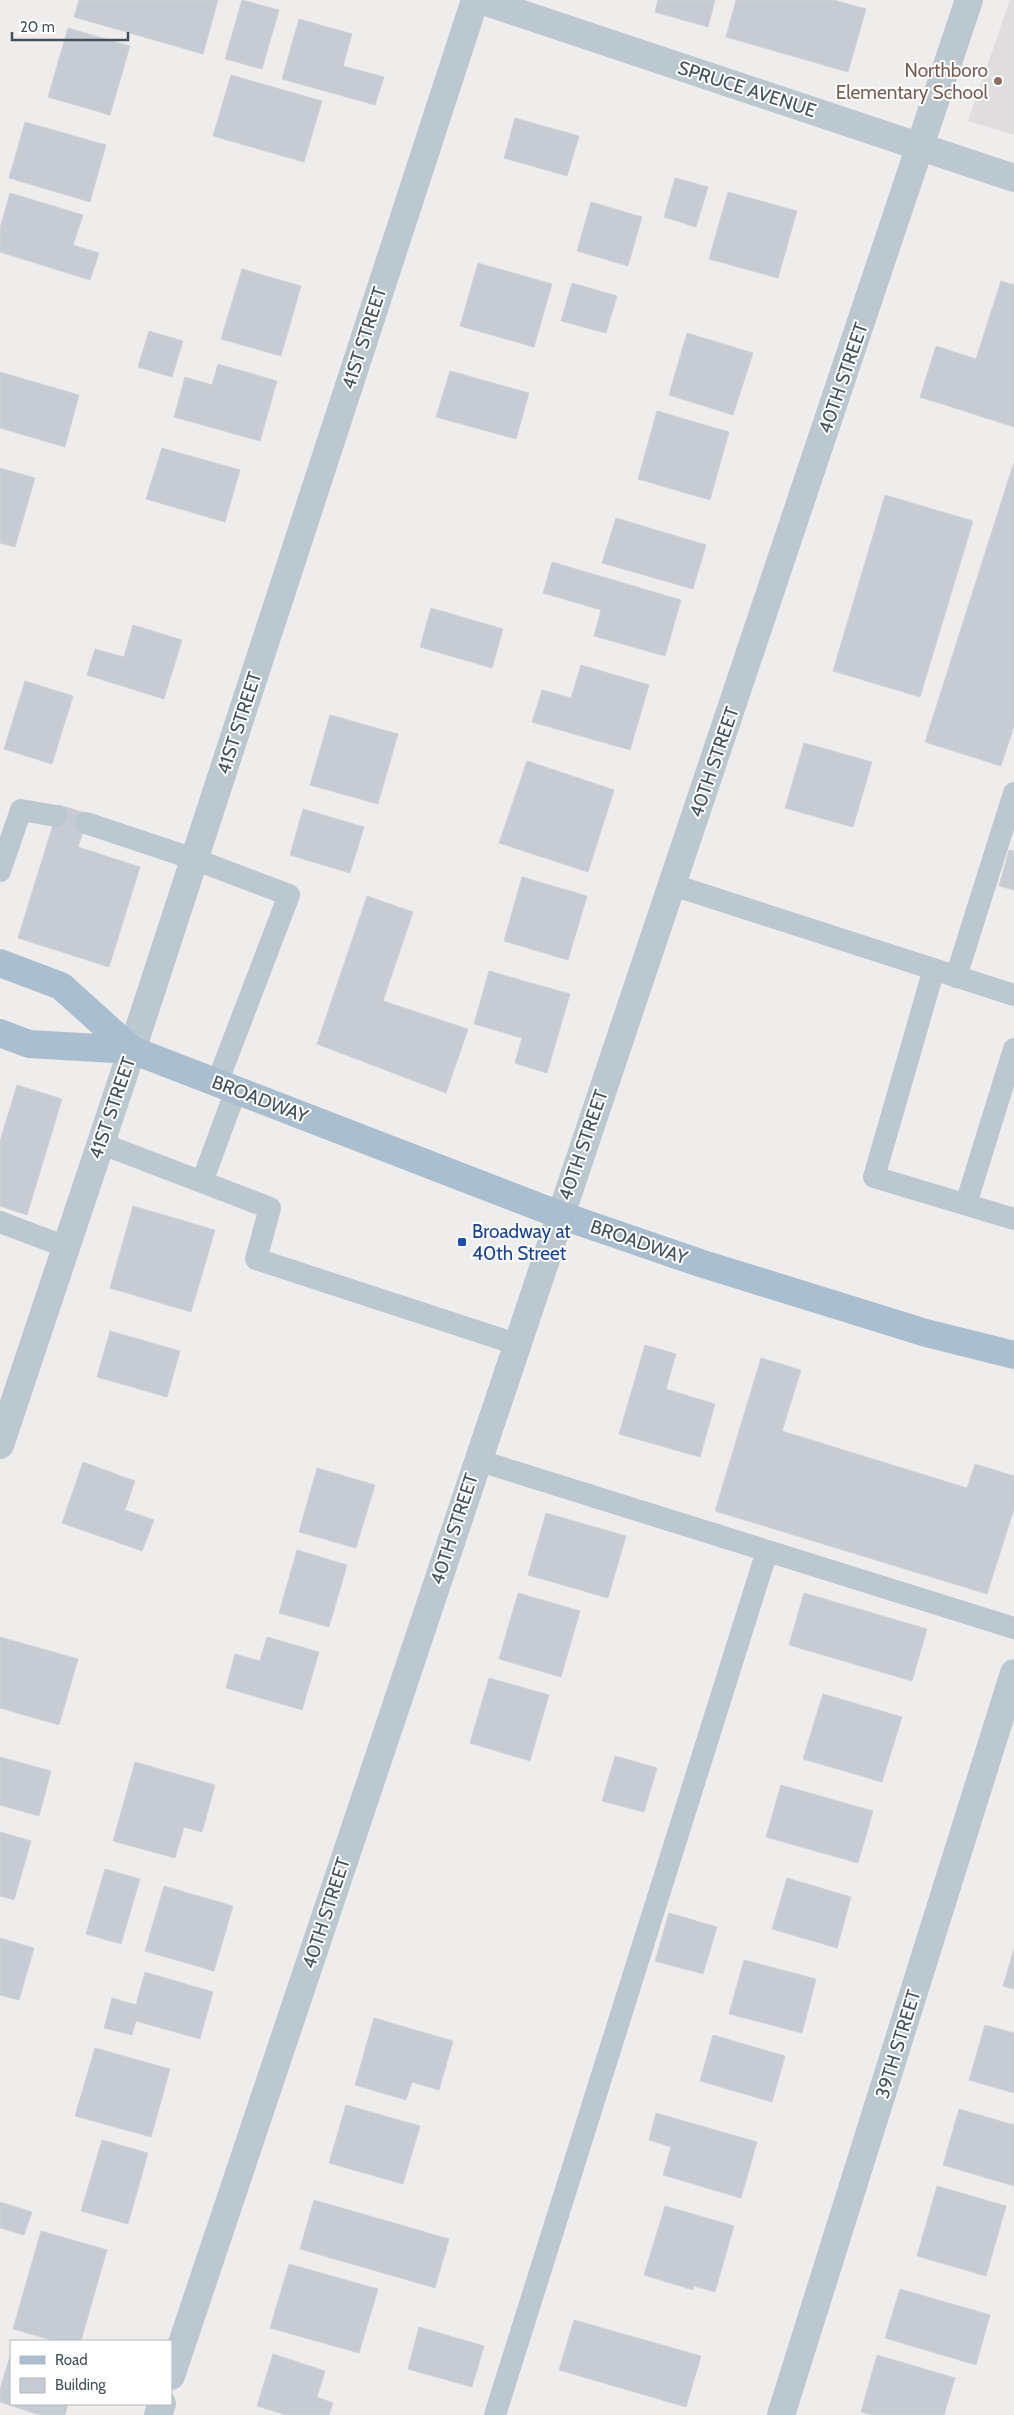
<svg xmlns="http://www.w3.org/2000/svg" width="1014" height="2415" font-family="Cabin,sans-serif">
  <rect width="100%" height="100%" fill="#efecec"/>
  <path fill="#e0ddde" d="M1010 0H1014V135L968 121Z"/>
  <path fill="#c7cbd3" stroke="#cfd3d9" d="M79 0H218L203 54 74 17Z
    M242 0 279 10 262 69 225 59Z
    M658 0H715L708 27 655 12Z
    M736 0H834L866 9 848 72 726 37Z
    M299 19 352 34 343 66 384 77 375 105 282 79Z
    M68 28 130 46 110 115 48 97Z
    M231 75 322 101 304 162 213 136Z
    M515 118 579 136 567 176 504 158Z
    M25 122 106 145 90 202 9 178Z
    M675 178 708 187 696 227 664 217Z
    M728 192 797 211 778 278 709 259Z
    M10 193 83 215 73 245 99 253 90 280 0 252V228Z
    M591 202 642 217 628 266 577 251Z
    M478 263 552 284 534 347 460 326Z
    M242 269 301 286 281 356 221 339Z
    M1001 281 1014 285V427L920 397 936 346 976 359Z
    M572 283 617 296 606 333 561 321Z
    M149 331 183 341 172 377 138 367Z
    M687 333 753 353 733 415 669 395Z
    M218 364 277 381 260 441 174 417 185 377 212 385Z
    M450 371 529 393 516 439 436 417Z
    M0 372 79 395 65 447 0 428Z
    M657 411 729 432 710 500 638 479Z
    M162 448 240 470 225 522 146 499Z
    M1014 462V726L1001 766 925 742Z
    M0 468 35 478 15 547 0 543Z
    M885 495 973 521 920 697 833 671Z
    M616 518 706 545 693 589 602 563Z
    M552 562 681 600 665 656 594 636 601 610 543 593Z
    M431 608 503 629 492 668 420 647Z
    M133 625 182 640 164 699 87 675 95 649 124 657Z
    M581 665 649 685 630 750 532 722 542 690 571 698Z
    M25 681 73 696 52 764 4 749Z
    M330 715 398 734 378 804 310 785Z
    M804 743 872 762 853 827 785 808Z
    M527 761 614 790 588 872 499 843Z
    M59 805 89 814 78 847 140 867 109 967 18 938Z
    M303 809 364 827 350 873 290 855Z
    M1009 850 1014 851V890L999 886Z
    M522 877 587 896 568 960 504 941Z
    M367 896 413 912 383 1001 468 1029 446 1093 317 1044Z
    M489 971 570 994 547 1073 515 1063 522 1038 474 1024Z
    M17 1085 62 1099 27 1215 0 1206V1141Z
    M133 1206 215 1230 191 1312 110 1288Z
    M110 1331 180 1351 167 1397 97 1377Z
    M645 1345 676 1354 666 1389 715 1404 700 1457 619 1434Z
    M761 1358 801 1370 782 1431 967 1488 975 1464 1014 1476V1509L987 1594 715 1511Z
    M83 1462 135 1481 125 1510 154 1520 142 1551 62 1523Z
    M317 1468 375 1485 356 1548 299 1532Z
    M546 1513 626 1536 608 1598 528 1575Z
    M297 1550 347 1565 329 1627 279 1613Z
    M518 1593 580 1611 561 1677 499 1659Z
    M804 1593 927 1629 912 1681 789 1645Z
    M0 1637 78 1659 59 1725 0 1708Z
    M267 1637 319 1652 302 1710 226 1688 235 1654 260 1661Z
    M489 1678 549 1695 530 1761 470 1743Z
    M823 1694 902 1717 882 1782 803 1759Z
    M615 1756 657 1768 644 1812 602 1801Z
    M0 1757 51 1771 39 1816 0 1805Z
    M135 1762 215 1785 202 1832 184 1827 175 1858 113 1841Z
    M781 1785 873 1811 858 1863 766 1837Z
    M0 1832 31 1841 14 1900 0 1896Z
    M105 1869 140 1879 121 1944 86 1934Z
    M787 1878 851 1897 837 1948 772 1929Z
    M164 1886 233 1906 214 1971 145 1951Z
    M669 1913 717 1927 703 1974 655 1961Z
    M0 1938 34 1948 19 2000 0 1995Z
    M1014 1949V1989L1003 1986Z
    M744 1960 816 1979 802 2033 729 2014Z
    M145 1972 213 1992 200 2039 136 2021 132 2035 104 2028 112 1998 136 2005Z
    M374 2018 453 2041 439 2090 412 2082 406 2100 355 2085Z
    M985 2025 1014 2033V2093L969 2080Z
    M713 2035 785 2056 772 2102 700 2081Z
    M95 2048 170 2069 151 2137 75 2116Z
    M346 2105 420 2126 403 2184 329 2163Z
    M959 2109 1014 2125V2186L943 2165Z
    M656 2113 757 2142 741 2198 663 2175 671 2147 649 2140Z
    M102 2140 148 2153 128 2224 81 2211Z
    M937 2186 1006 2206 986 2276 917 2256Z
    M314 2200 449 2239 435 2288 300 2249Z
    M0 2202 32 2212 24 2235 0 2228Z
    M665 2206 734 2226 715 2292 694 2286 693 2290 644 2275Z
    M41 2231 107 2250 81 2341H55L13 2329Z
    M289 2264 378 2289 359 2353 270 2328Z
    M900 2289 990 2315 976 2365 885 2338Z
    M574 2320 701 2356 686 2407 559 2370Z
    M419 2327 484 2346 472 2387 408 2369Z
    M11 2353V2404H68L65 2415H40L0 2402V2389Z
    M273 2354 325 2371 317 2397 333 2403 329 2415H286L257 2406Z
    M877 2355 955 2378 944 2415H872L861 2412Z"/>
  <g fill="none" stroke-linecap="round" stroke-linejoin="round">
    <path stroke="#bbc8d0" stroke-width="22" d="M86 823 194 859 289 895 217 1083
      M0 871 21 810 56 816
      M673 885 1014 995
      M934 969 874 1177 1014 1219
      M956 977 1014 793
      M100 1143 270 1208 256 1259 516 1344
      M202 1182 236 1090
      M966 1204 1014 1049
      M0 1222 66 1247
      M477 1460 1014 1628
      M495 2415 767 1551"/>
    <path stroke="#bbc8d0" stroke-width="28" d="M480 0 1014 178
      M0 1445 132 1050 475 0
      M171 2376 969 0
      M158 2415 162 2404
      M781 2415 1014 1673"/>
    <path stroke="#a9bece" stroke-width="28" d="M0 963 61 986 132 1050
      M0 1033 29 1044 132 1050 560 1215 700 1263 926 1333 1014 1355"/>
  </g>
  <circle fill="#8d6e63" stroke="#fff" stroke-width="2" cx="998" cy="81" r="5"/>
  <rect fill="#1a4fb4" stroke="#fff" stroke-width="2" x="457" y="1237" width="10" height="10" rx="2.5"/>
  <g text-anchor="middle" dominant-baseline="central" stroke-width="4" stroke-linejoin="round" paint-order="stroke">
    <g font-size="19" fill="#785e54" stroke="#fff" text-anchor="end">
      <text x="988" y="70">Northboro<tspan x="988" dy="22">Elementary School</tspan></text>
    </g>
    <g font-size="19" fill="#43515b" stroke="#fff">
      <text transform="translate(747 89) rotate(18)">SPRUCE AVENUE</text>
      <text transform="translate(364 338) rotate(-72)">41ST STREET</text>
      <text transform="translate(843 378) rotate(-71)">40TH STREET</text>
      <text transform="translate(239 723) rotate(-72)">41ST STREET</text>
      <text transform="translate(714 762) rotate(-71)">40TH STREET</text>
      <text transform="translate(260 1099) rotate(21)">BROADWAY</text>
      <text transform="translate(112 1108) rotate(-71)">41ST STREET</text>
      <text transform="translate(583 1145) rotate(-71)">40TH STREET</text>
      <text transform="translate(639 1242) rotate(19)">BROADWAY</text>
      <text transform="translate(454 1529) rotate(-72)">40TH STREET</text>
      <text transform="translate(326 1913) rotate(-72)">40TH STREET</text>
      <text transform="translate(898 2044) rotate(-73)">39TH STREET</text>
    </g>
    <g font-size="19" fill="#164399" stroke="#fff" text-anchor="start">
      <text x="472" y="1231">Broadway at<tspan x="472" dy="22">40th Street</tspan></text>
    </g>
  </g>
  <rect x="10" y="2340" width="162" height="65" fill="#ffffff" stroke="#b4b9bd"/>
  <rect x="20" y="2356" width="25" height="8" fill="#a9bece" stroke="#b4b9bd"/>
  <text x="55" y="2365" font-size="15" fill="#43515b">Road</text>
  <rect x="20" y="2378" width="25" height="15" fill="#c7cbd3" stroke="#b4b9bd"/>
  <text x="55" y="2390" font-size="15" fill="#43515b">Building</text>
  <path d="M12 32v8h116v-8" fill="none" stroke="#43515b" stroke-width="2.5"/>
  <text x="20" y="32" font-size="15" fill="#43515b" stroke="#ffffff" stroke-width="4" paint-order="stroke">20 m</text>
</svg>
